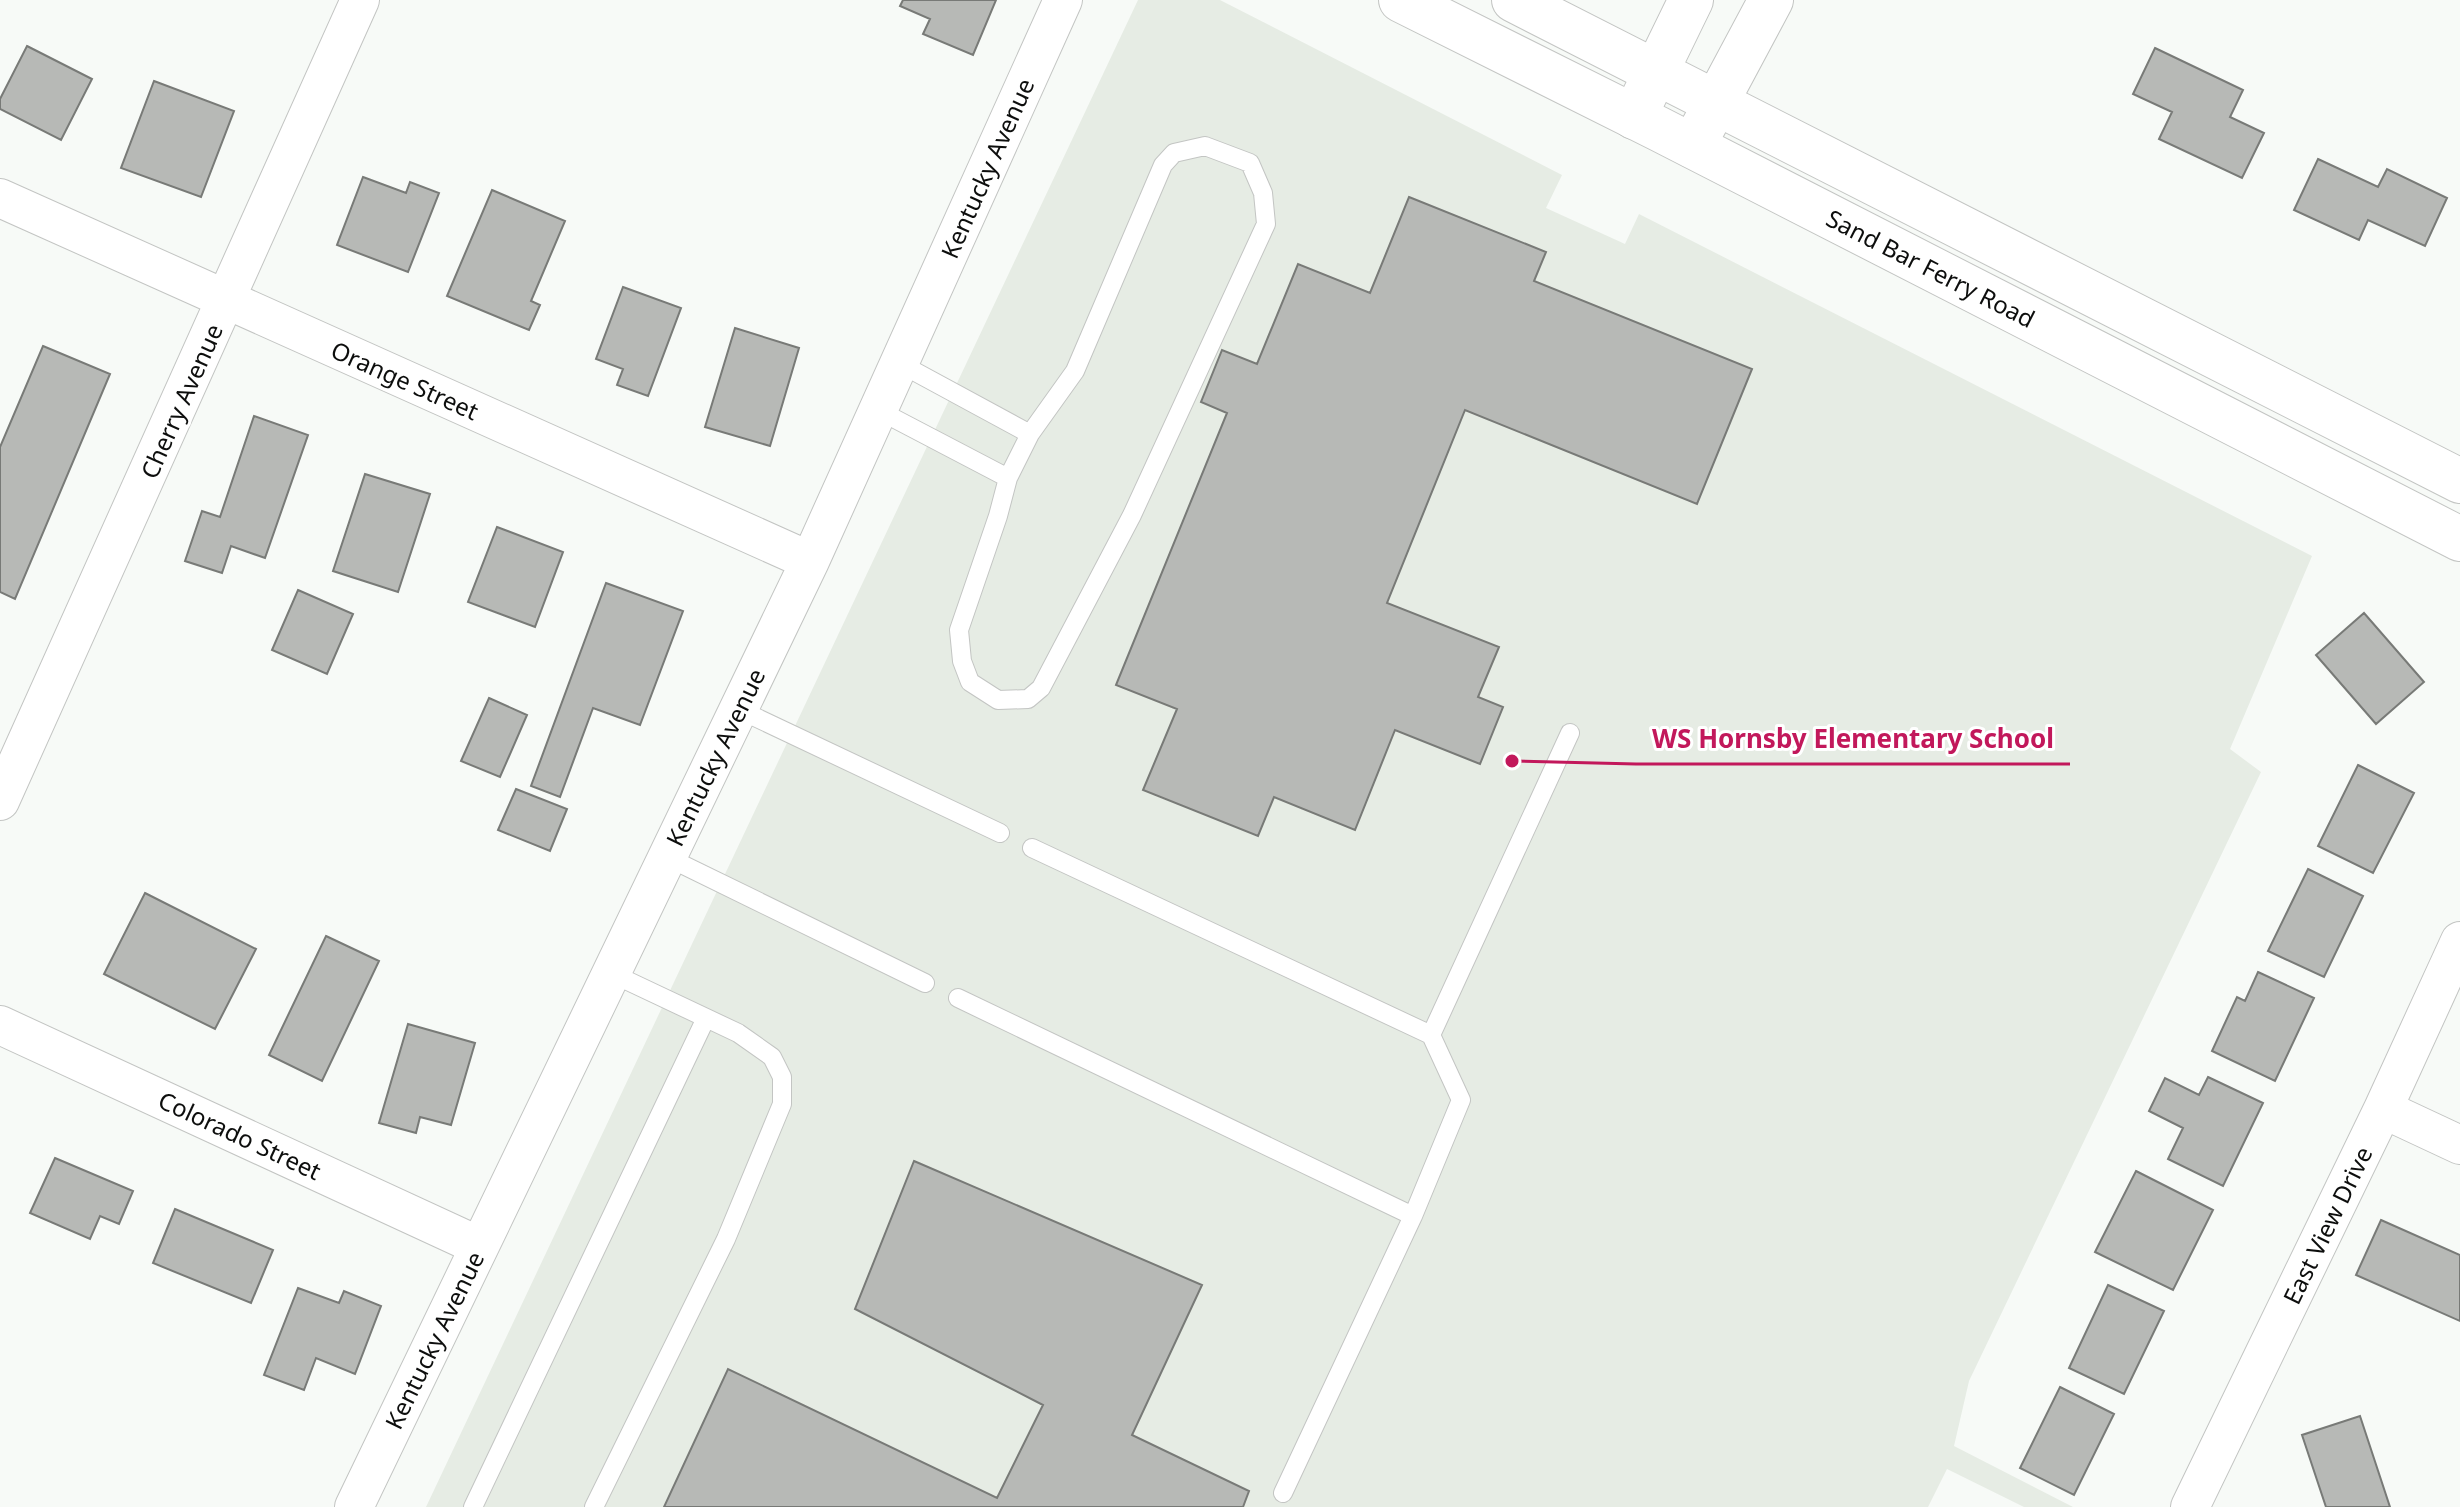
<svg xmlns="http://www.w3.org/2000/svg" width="2460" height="1507" font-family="'Noto Sans',sans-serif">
  <rect width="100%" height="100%" fill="#f7faf7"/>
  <path fill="#e6ece4" d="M1138 0H1220L1562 175 1546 208 1625 244 1639 214 2312 556 2230 749 2261 772 1969 1381 1954 1446 2073 1507H2024L1947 1469 1928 1507H426Z"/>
  <path fill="#b7b9b6" stroke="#787a77" stroke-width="2" d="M903 0H996L973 55 923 34 930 19 900 6Z
    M27 46 92 79 61 140 0 109V99Z
    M2155 48 2243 90 2230 117 2264 133 2242 178 2159 139 2172 112 2133 94Z
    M154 81 234 111 201 197 121 168Z
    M2318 159 2378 187 2387 169 2447 198 2425 246 2368 220 2359 240 2294 210Z
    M363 177 406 193 410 182 439 193 408 272 337 245Z
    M492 190 565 221 531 301 540 305 529 330 447 296Z
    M1409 197 1546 252 1534 281 1752 369 1697 504 1465 410 1387 603 1499 647 1478 697 1503 707 1480 764 1395 730 1355 830 1274 797 1258 836 1143 790 1177 709 1116 685 1227 413 1201 402 1222 350 1257 364 1298 264 1370 293Z
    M623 287 681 308 648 396 617 385 623 369 596 359Z
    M735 328 799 348 770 446 705 427Z
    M43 346 110 374 15 599 0 592V447Z
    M254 416 308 435 265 558 231 546 222 573 185 561 202 511 220 517Z
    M365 474 430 494 398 592 333 571Z
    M497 527 563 552 535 627 468 602Z
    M606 583 683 611 640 725 593 708 560 797 531 786Z
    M298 590 353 614 327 674 272 650Z
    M2364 613 2424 682 2376 724 2316 655Z
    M489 698 527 715 500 777 461 761Z
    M2358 765 2414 793 2373 873 2318 846Z
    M516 789 567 809 550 851 498 830Z
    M2308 869 2363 896 2324 977 2268 951Z
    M145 893 256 949 215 1029 104 974Z
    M326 936 379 961 322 1081 269 1055Z
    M2258 972 2314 998 2275 1081 2212 1051 2237 997 2245 1001Z
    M408 1024 475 1043 451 1125 420 1117 416 1133 379 1123Z
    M2208 1077 2263 1103 2223 1186 2168 1159 2183 1128 2149 1111 2165 1078 2199 1095Z
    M55 1158 133 1191 119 1224 100 1216 90 1239 30 1213Z
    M914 1161 1202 1285 1132 1435 1249 1491 1243 1507H664L728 1369 997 1498 1043 1405 855 1309Z
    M2136 1171 2213 1210 2173 1290 2095 1252Z
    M175 1209 273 1250 251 1303 153 1263Z
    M2381 1220 2460 1255V1321L2356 1275Z
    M2108 1285 2164 1311 2124 1394 2069 1368Z
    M298 1288 339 1303 344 1291 381 1306 355 1374 316 1358 304 1390 264 1375Z
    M2060 1387 2114 1414 2074 1495 2020 1468Z
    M2360 1416 2390 1507H2326L2302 1435Z"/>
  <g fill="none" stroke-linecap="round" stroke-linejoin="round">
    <defs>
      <path id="lane" d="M1205 146 1250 163 1263 193 1266 224 1132 515 1041 688 1028 699 998 700 970 682 962 661 959 630 998 516 1008 478 1030 434 1075 371 1163 165 1174 153Z
        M899 363 1030 434
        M878 410 1008 478
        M738 709 1000 833
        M1032 848 1431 1035 1461 1100 1413 1216 1283 1493
        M667 857 925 983
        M958 998 1413 1216
        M1431 1035 1570 733
        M473 1507 706 1018
        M594 1507 726 1239 782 1104V1077L772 1057 738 1033 611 973"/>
      <path id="street" d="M0 198 810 561
        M0 801 360 0
        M0 1025 479 1246
        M2383 1109 2460 1145
        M354 1507 810 561 1063 0
        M2190 1507 2383 1109 2460 941"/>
      <path id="secondary" d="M1634 117 1691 0
        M1693 146 1771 0"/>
      <path id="primary" d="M1401 0 1659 129 2460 539
        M1514 0 2460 481"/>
    </defs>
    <use href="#lane" stroke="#c3c5c3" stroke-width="20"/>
    <use href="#street" stroke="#c3c5c3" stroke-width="40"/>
    <use href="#secondary" stroke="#c3c5c3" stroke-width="46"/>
    <use href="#primary" stroke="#c3c5c3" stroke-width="46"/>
    <use href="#lane" stroke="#fff" stroke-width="18"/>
    <use href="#street" stroke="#fff" stroke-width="38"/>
    <use href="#secondary" stroke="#fff" stroke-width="44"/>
    <use href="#primary" stroke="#fff" stroke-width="44"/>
  </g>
  <g text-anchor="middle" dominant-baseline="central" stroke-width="6" stroke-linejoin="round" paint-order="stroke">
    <g font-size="24" fill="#0d0e0d" stroke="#fff">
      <text transform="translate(987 168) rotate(-66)">Kentucky Avenue</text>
      <text transform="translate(1931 268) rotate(27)">Sand Bar Ferry Road</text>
      <text transform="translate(405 380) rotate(24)">Orange Street</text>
      <text transform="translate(181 401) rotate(-66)">Cherry Avenue</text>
      <text transform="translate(715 757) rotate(-64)">Kentucky Avenue</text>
      <text transform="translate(240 1135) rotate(25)">Colorado Street</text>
      <text transform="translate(2327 1225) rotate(-64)">East View Drive</text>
      <text transform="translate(434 1340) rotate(-64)">Kentucky Avenue</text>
    </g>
  </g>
  <path fill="none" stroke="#c2185b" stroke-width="3" d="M1512 761L1636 764H2070"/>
  <circle fill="#c2185b" stroke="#fff" stroke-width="3" cx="1512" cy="761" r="8"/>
  <g font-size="26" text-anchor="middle" font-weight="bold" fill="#c2185b" stroke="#fff" stroke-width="6" stroke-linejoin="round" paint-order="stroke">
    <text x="1853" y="748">WS Hornsby Elementary School</text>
  </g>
</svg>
